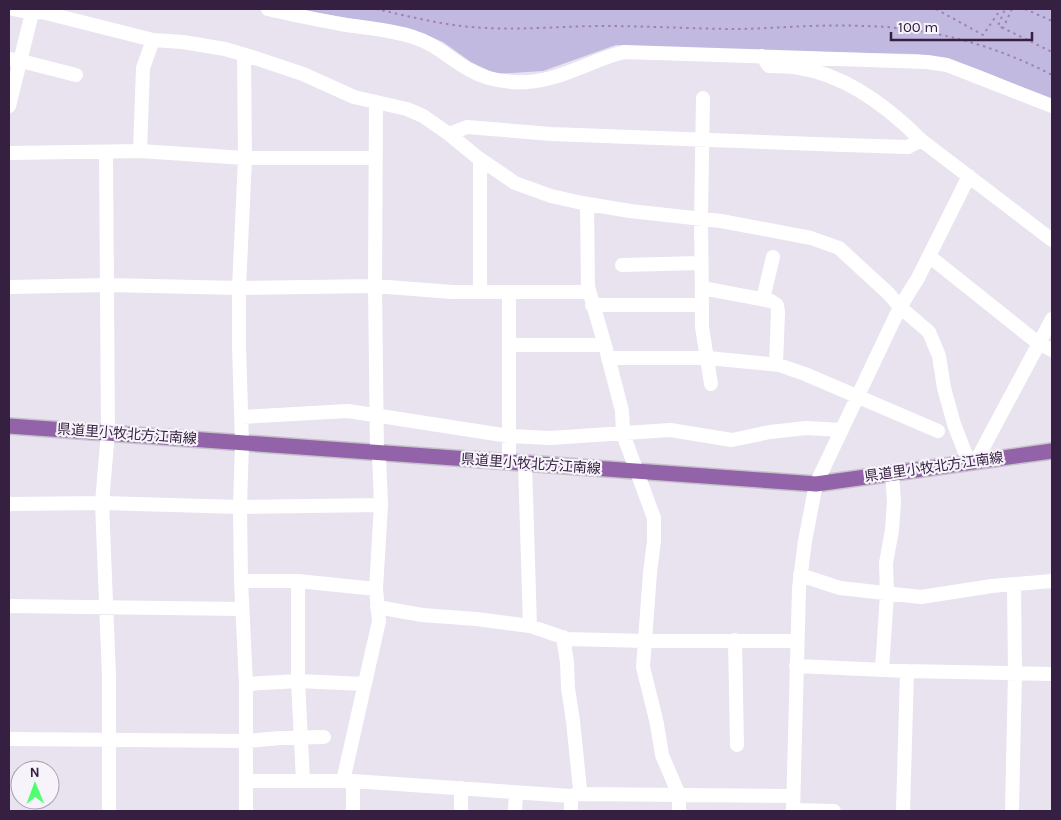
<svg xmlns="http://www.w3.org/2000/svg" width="1061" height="820" font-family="Karla,'Noto Sans JP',sans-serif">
  <rect width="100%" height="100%" fill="#e8e3ee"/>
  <path fill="#c2b9e1" d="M293 9H1052V101C1010 83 963 58 917 54L682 49 616 45 543 71 496 74 471 62 443 42 408 28Z"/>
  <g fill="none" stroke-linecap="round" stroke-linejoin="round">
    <defs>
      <path id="major" d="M9 426 816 484 1052 451"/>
    </defs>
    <use href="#major" stroke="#c7c1ca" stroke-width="18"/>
    <path stroke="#a180b5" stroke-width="2" stroke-dasharray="2.5 4" stroke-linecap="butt" d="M376 9C412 17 450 27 487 28 526 30 565 26 604 26 649 26 695 29 740 29 781 28 823 24 864 26 929 27 995 45 1052 75
      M936 9 983 35 1001 9
      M1012 9 1003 28 1052 52
      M1025 9 1052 21
      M1003 28 998 26 1005 9"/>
    <path stroke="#fff" stroke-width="14" d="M13 9 32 13 42 12 153 40 183 42 225 49 252 57 303 74 354 97 407 109 423 116 449 134 477 157 515 183 551 196 582 203 630 211 721 221 811 238 839 248 888 293 900 307 929 332 939 356 944 388 954 424 969 463
      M268 9C293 15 319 20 346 25 368 28 391 30 413 37 434 43 449 58 468 69 486 80 506 83 527 82 562 80 591 60 624 52L927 62 947 65 1052 106
      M244 55 245 158 239 288V346L242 443 240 507 241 581 246 684V811
      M762 56 769 66C779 66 789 66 799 68 847 75 888 107 921 140L1052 240
      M9 59 21 61 76 75
      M703 98 701 219 702 305V327L711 384
      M376 102 375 286 377 453
      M9 106 32 13
      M449 134 467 127 551 134 844 145 908 147 921 140
      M140 151 143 68 153 40
      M106 152 108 432 102 503 109 676V811
      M9 153 140 151 245 158H375
      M480 159V292
      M587 204 588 287 606 349 622 411 623 434 654 518V541L650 573 643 667 657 724 662 755 679 795V811
      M929 256 1038 343 1052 350
      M622 265 701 263
      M9 287 108 285 239 288 375 286 452 292H589
      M702 288 771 301 777 305 778 312 776 364
      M509 292V462
      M763 299 773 257
      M592 305H702
      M509 345H605
      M608 358H708L779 365 805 374 938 431
      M242 417 348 411 509 436 550 438 670 430 732 440 770 432 806 428 842 430
      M976 461 1052 319
      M525 463 530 626
      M9 504 102 503 240 507 381 505
      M800 575 840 588 921 597 992 586 1052 581
      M241 581H298L376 589
      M298 581V681L303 781
      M9 606 242 609
      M377 607 422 615 476 619 530 626 568 639 646 641H796
      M735 640 737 745
      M796 666 907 671 1052 674
      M882 670 887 594 886 563 892 530 894 502 892 473
      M246 684 298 681 365 684
      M9 739 247 741 280 738 324 737
      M246 781H353L571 796 578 794 580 789 573 721 568 688 567 662 563 637
      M343 781 379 621 376 589 381 505 379 454
      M578 794 793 796
      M793 810 834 811
      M353 811V781
      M461 811V788
      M515 811 516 792
      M571 811V796
      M793 811 799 588 805 541 816 484 900 307 918 278 969 176
      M903 811 907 671
      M1012 811 1015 673 1014 585"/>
    <use href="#major" stroke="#9263a8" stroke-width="15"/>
  </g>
  <g text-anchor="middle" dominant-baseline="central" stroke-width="4.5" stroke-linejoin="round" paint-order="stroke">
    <g font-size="14" fill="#362041" stroke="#f6f4fa">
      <text transform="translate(127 434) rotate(4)">県道里小牧北方江南線</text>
      <text transform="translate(531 464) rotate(4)">県道里小牧北方江南線</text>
      <text transform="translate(934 467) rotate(-8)">県道里小牧北方江南線</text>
    </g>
  </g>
  <rect width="1061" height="820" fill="none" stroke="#362041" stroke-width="20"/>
  <g transform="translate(35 785) rotate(359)"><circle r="24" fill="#f6f4fa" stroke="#a99fb0"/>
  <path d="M0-4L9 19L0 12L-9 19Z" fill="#50ff6f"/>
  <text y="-8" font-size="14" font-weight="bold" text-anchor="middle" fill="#362041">N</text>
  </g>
  <path d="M891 32v8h141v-8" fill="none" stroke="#362041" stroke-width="2.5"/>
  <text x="898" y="32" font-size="15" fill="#362041" stroke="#f6f4fa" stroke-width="4" paint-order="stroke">100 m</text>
</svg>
